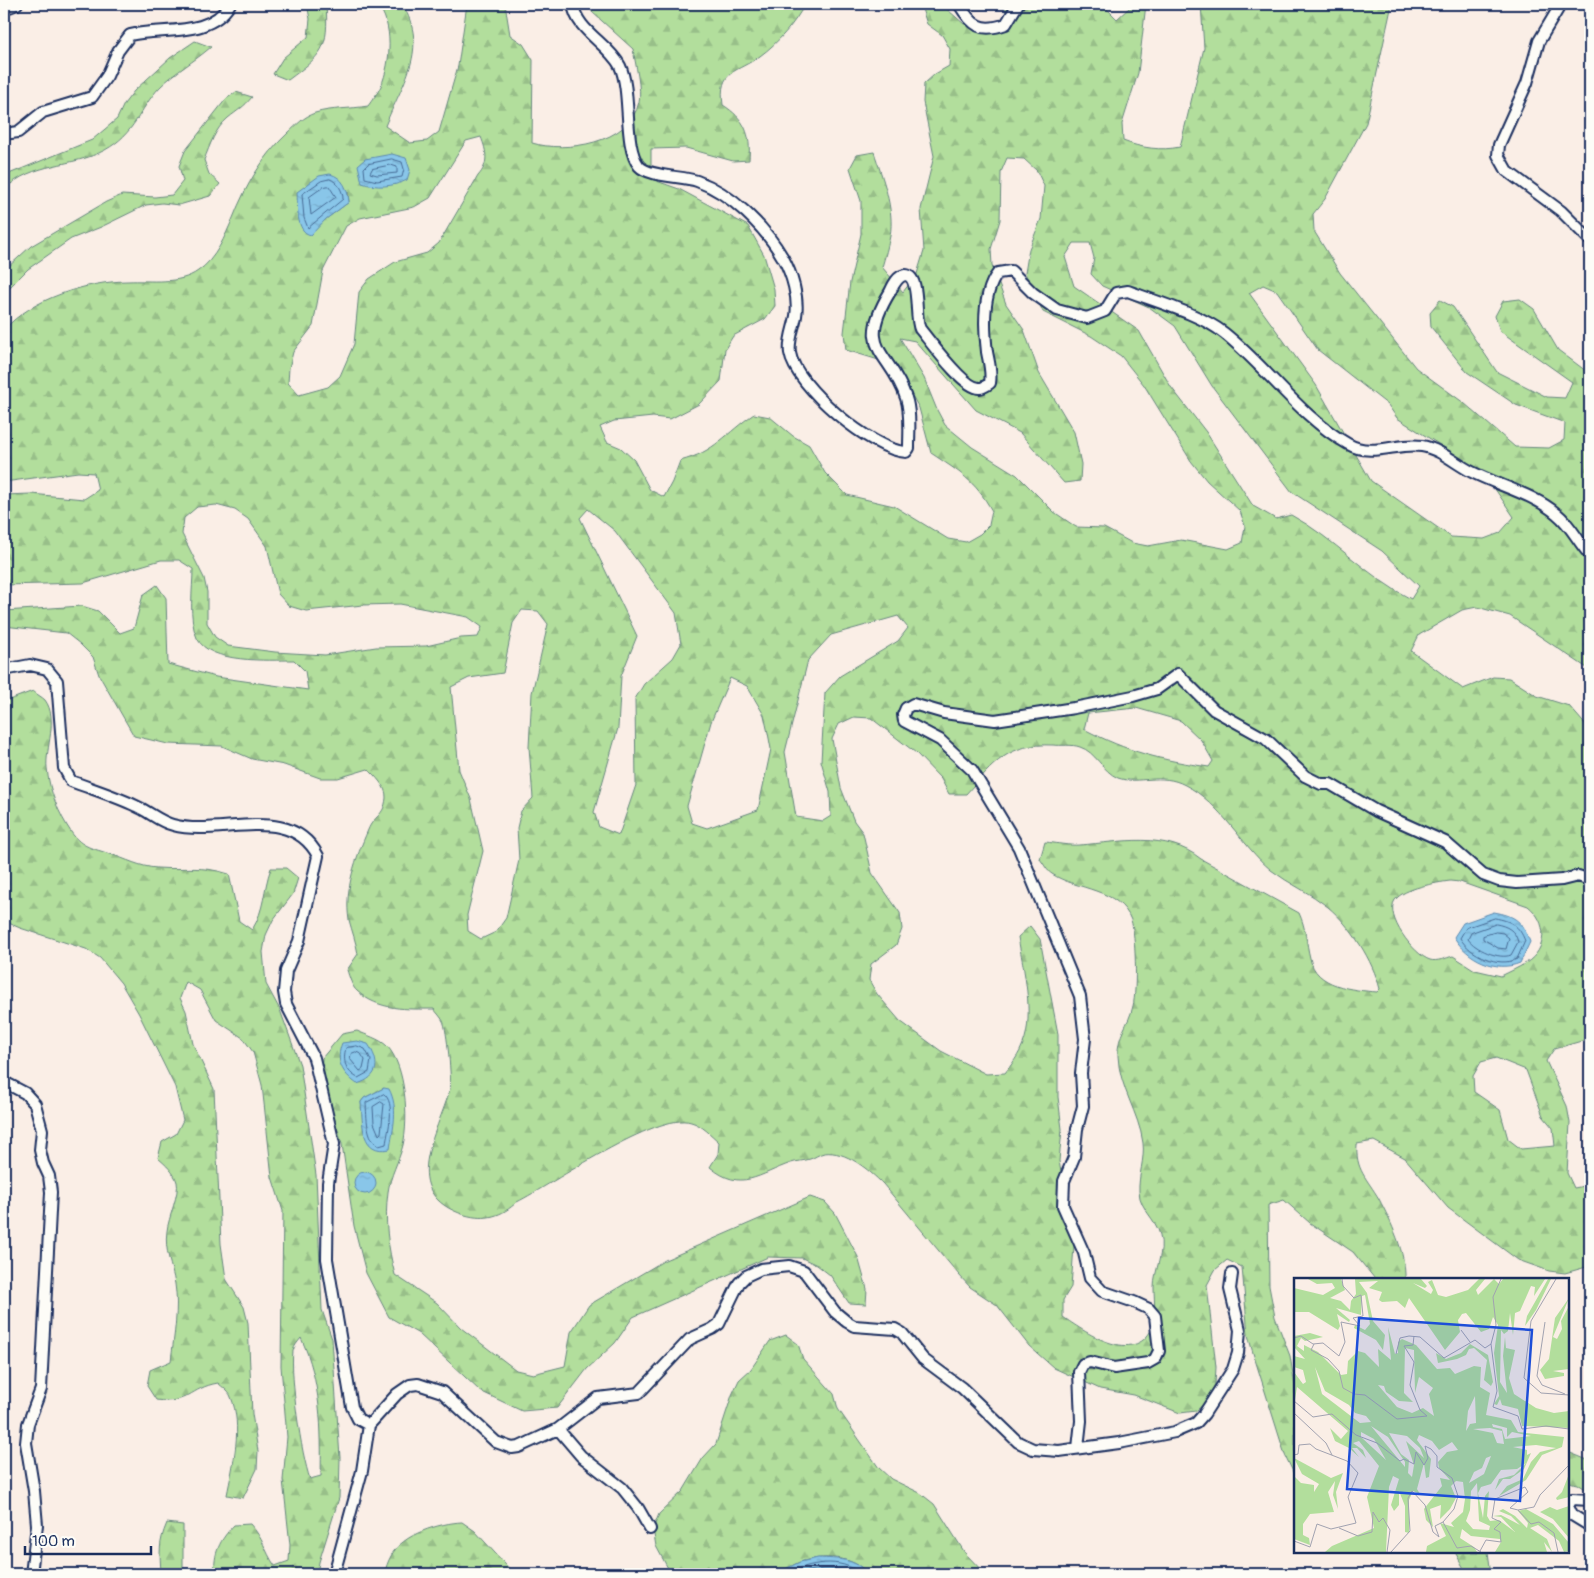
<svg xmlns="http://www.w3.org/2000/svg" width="1594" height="1578" font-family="Pangolin,sans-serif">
  <defs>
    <pattern id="forest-firs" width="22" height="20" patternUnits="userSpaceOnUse" patternTransform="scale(1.25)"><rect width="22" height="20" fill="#b2de9c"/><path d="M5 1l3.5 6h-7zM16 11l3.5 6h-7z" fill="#98bf89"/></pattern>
    <pattern id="water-ripples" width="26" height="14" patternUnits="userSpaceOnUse" patternTransform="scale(1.25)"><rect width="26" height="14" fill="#89c6e9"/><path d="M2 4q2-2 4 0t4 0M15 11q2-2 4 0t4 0" fill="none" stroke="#76aaca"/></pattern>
  </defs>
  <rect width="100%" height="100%" fill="#faeee6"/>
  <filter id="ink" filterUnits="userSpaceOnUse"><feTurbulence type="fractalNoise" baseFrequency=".02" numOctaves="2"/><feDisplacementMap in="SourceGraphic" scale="10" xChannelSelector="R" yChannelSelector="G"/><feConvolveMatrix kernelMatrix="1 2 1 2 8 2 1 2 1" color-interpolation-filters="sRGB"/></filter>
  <g filter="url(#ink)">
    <path fill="url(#forest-firs)" stroke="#66867d" fill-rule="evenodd" d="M307 4H326C329 49 323 54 288 80L273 74 283 58 308 37 310 19Z
      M377 4H402C430 49 402 83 385 126L410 143 427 141 439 132 458 66 467 4H505L510 35 523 44 533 60 532 143C565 153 630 144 639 102 642 90 635 62 633 49L592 12 591 4H805C795 23 778 43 760 56 737 73 718 69 723 105 745 119 751 134 749 160L733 161 686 148 651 149V179L679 189 748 226 764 255 774 289 775 306 765 319 733 336 725 349 721 381 699 404 670 419 653 417 614 421 600 427 607 442 621 448 634 460 650 490 664 497 672 482 680 461C715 452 726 433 754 414L770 417 793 436 809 445 825 473 847 495 894 506 948 539 966 542 980 534 989 525 992 511C975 480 959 472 931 453L919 408 895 365 846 350 844 333 850 282 861 234V201L850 168 857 155 874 152C882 177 895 209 890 236 888 246 885 257 882 267L903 292 917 274 924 251 921 209 934 156 923 102 924 84 935 74 949 66 950 49 942 35 927 24 921 6 925 4H941L964 24 983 28 1007 16 1004 4H1102L1117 19 1129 8 1131 4H1146L1138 73 1122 124 1123 141C1141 148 1161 151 1180 147L1204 48 1201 4H1392L1366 123 1325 199 1313 214 1314 231 1340 273 1416 368 1464 403 1515 447 1549 448 1564 440 1565 423 1516 405 1467 372 1431 327 1430 312 1440 300 1453 307 1497 372 1547 397 1565 398 1572 382 1500 331 1495 316 1503 301 1520 299 1534 309 1558 350 1590 374V670L1510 616 1477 607 1462 610 1419 635 1411 651 1463 689 1493 677 1509 678 1537 696 1569 706 1590 730V1048L1585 1040 1554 1049 1546 1061 1567 1106 1570 1123 1567 1173 1574 1188 1590 1185V1266L1565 1273 1549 1271 1518 1260 1448 1208 1405 1158 1374 1141 1357 1144C1355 1170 1367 1178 1379 1199 1391 1222 1406 1253 1405 1279H1375L1353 1252 1310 1223 1284 1200 1268 1205 1269 1286 1275 1317 1290 1356 1295 1386V1476L1285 1455 1253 1353 1248 1335 1242 1267 1227 1260 1215 1270 1207 1285 1216 1367 1215 1384 1208 1400 1196 1411 1180 1413 1134 1395 1100 1389 1054 1368 1029 1346 997 1305 970 1287 959 1275 883 1184C869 1170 846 1150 824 1153 819 1154 814 1158 810 1159 804 1161 797 1161 791 1163 759 1174 741 1193 710 1167L718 1154 719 1142C711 1135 702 1125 691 1122 657 1111 551 1185 517 1202 502 1216 486 1221 465 1215 396 1193 438 1134 450 1089 452 1081 447 1028 443 1021 441 1017 437 1013 434 1009 407 1009 379 1011 357 991 352 987 349 976 347 970L358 954C356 942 352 931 349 920 344 889 356 858 368 830 374 815 384 817 386 798 387 787 375 776 368 769L338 778H320L284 765 252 759 222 746 168 744 134 736 99 675 93 657 80 644 66 633 4 626V611L82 606 98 611 120 633 134 628 143 595 157 585 166 598 168 664 216 677 308 690 305 671 294 660C268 660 209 664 197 638 188 618 193 589 193 569L179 560H161L83 583 4 585V495L31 494 84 499 98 490 94 473 78 472 4 482V330C30 299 89 281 128 281 150 280 179 285 198 271 216 259 225 236 233 218 246 185 263 156 288 133 298 124 303 117 315 113 331 108 351 109 368 106 372 100 378 93 381 86 391 62 394 24 377 4ZM481 137C487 152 489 164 478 176L439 243 427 253 395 262 369 279 359 292 354 344 340 376 328 387 299 395 288 383 289 368 293 352 313 326 323 271 346 226 360 218 414 207 430 198 466 141ZM1007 158 1024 159 1037 171 1044 186 1041 219 1029 249 1025 273 1043 312 1091 336 1121 356 1144 385 1191 461 1207 481 1240 511 1245 526 1242 543 1228 549 1181 540 1148 546 1132 543 1104 528 1076 527 1054 512 1017 475 972 447 945 425 937 410 924 378 900 338 915 341 976 410 1020 433 1064 483 1080 481 1081 464 1074 432 1039 373 1024 330 1006 304 992 265 991 249 1000 220 1001 172ZM348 192 349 202 326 219ZM1074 243H1090L1094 258 1091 274 1102 286 1149 307 1175 326 1212 386 1292 492 1382 551 1419 586 1411 599C1367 577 1334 538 1291 515L1276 519 1253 506 1206 432 1171 387 1139 331 1074 286 1065 257ZM1263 285 1277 291 1318 350 1388 405 1397 418 1464 460 1495 489 1514 517 1500 533 1484 539 1451 537 1371 481 1316 385 1249 293ZM216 505 235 510 248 519 267 546 278 594 289 606 306 611 363 605 400 604 468 617 482 627 478 637 461 638 426 646 376 647 325 655 275 652 228 646 215 637 207 623V592L204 578 182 534 184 518 197 507ZM588 509 615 531 676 613 681 644 673 658 644 684 635 699 636 785 619 835 599 827 594 812 618 728 621 676 637 636 580 518ZM522 610 538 611 548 624 532 693 529 747 533 798 521 811 517 828 519 860 506 918 496 932 481 939 468 931 467 915 483 851 471 799 459 770 451 687 469 678 503 673 513 623ZM898 616 908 628 898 641 840 676 825 693 821 761 830 792 831 816 823 821 796 817 785 752 808 660 831 635ZM730 678 747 686 764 715 768 733 771 749 758 810 707 828 692 823 687 806 711 722ZM1136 708 1181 721 1201 740 1213 761 1209 767C1160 760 1128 752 1084 729L1088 713ZM854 717 871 718 916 753 941 779 949 794H966C994 763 1008 743 1053 745 1061 746 1072 744 1080 747 1096 752 1102 771 1118 778 1138 785 1161 772 1185 785 1221 803 1241 845 1271 870 1289 884 1311 893 1328 907 1351 926 1373 961 1380 989L1377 992C1353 990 1315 987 1310 958 1306 942 1306 928 1299 913L1201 859C1166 831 1121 842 1080 845 1069 846 1057 843 1045 842L1040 859C1044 864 1047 871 1052 874 1076 890 1119 888 1131 920 1136 935 1137 990 1133 1006 1129 1025 1117 1034 1118 1056 1119 1087 1139 1113 1143 1143 1145 1159 1138 1176 1139 1192 1140 1209 1156 1219 1160 1235 1165 1253 1154 1270 1154 1287 1154 1301 1157 1319 1150 1332 1131 1364 1083 1331 1063 1317V1300L1071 1287 1074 1246 1059 1161 1062 1129 1058 1097V1034L1040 939 1030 926 1018 937C1023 967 1035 1015 1023 1044 1019 1055 1012 1064 1005 1073L986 1074 941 1051 900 1021 877 994 869 980 871 964 896 945 902 929 900 913 872 873 863 833 854 821 841 788 832 739 839 724ZM1450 881 1460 882 1528 906C1548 922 1548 949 1526 963 1518 968 1509 972 1501 976L1475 970 1453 956C1446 958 1437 962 1430 960 1414 955 1384 916 1395 900 1404 888 1435 883 1450 881ZM1496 1058 1526 1070 1543 1116 1553 1128 1555 1146 1521 1149 1508 1139 1500 1110 1474 1092 1473 1076 1481 1062Z
      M195 41 211 47C195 61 175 72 160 87 138 110 136 133 105 150 72 168 33 161 4 190V176L92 140 117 119 124 104 134 91 170 58Z
      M236 92 252 97C244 107 238 110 228 118 215 129 210 145 204 160L209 174 220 184 210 196 179 205 162 203 146 205 101 227 71 239 28 269 4 293V272L7 268 31 246 106 202 122 195 155 197 172 195 183 181 179 166 185 151 226 99Z
      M33 691C36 694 42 697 45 700 59 719 45 748 47 768 49 791 59 814 71 832 82 848 93 848 110 854 126 859 140 867 157 868 185 870 201 865 229 874L239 921 252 930C265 909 263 890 271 868H286L298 878 293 894 273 920 266 935 263 952 266 984 280 1010 300 1065 316 1175 322 1310 332 1339 340 1458 339 1498 319 1562 317 1574H215C213 1553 220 1540 234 1525L250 1524C264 1539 264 1550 275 1566L289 1561 290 1545 283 1480 287 1437 281 1366 283 1211 272 1177 262 1085 253 1052 243 1038 216 1020 200 990 186 982 180 998 186 1011 193 1044 214 1089 221 1244 226 1279 244 1307 248 1323 252 1414 258 1451 257 1469 243 1498 227 1495C233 1465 243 1426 231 1397 229 1391 222 1387 218 1383 189 1388 189 1405 156 1400L147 1386 150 1370 171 1361C174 1335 179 1309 175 1284 172 1266 164 1250 167 1231 168 1219 180 1192 177 1182 174 1172 166 1165 158 1158L162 1142 176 1134 183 1120 175 1087 139 1014 121 983 100 958 86 949 20 928 4 921V702ZM301 1338C321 1380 322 1430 321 1476L310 1479C301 1454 290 1377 293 1351 294 1346 298 1342 301 1338Z
      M357 1031C366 1035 380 1039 387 1046 406 1066 409 1119 403 1145 399 1161 390 1176 388 1192 384 1221 388 1247 395 1275L437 1303 461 1328 516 1370 533 1374 565 1366 571 1332 589 1305 665 1260 810 1197 825 1202 835 1213 858 1257 867 1289 866 1304 849 1303 830 1275 817 1265 802 1258 768 1257 633 1317 615 1343 587 1369 557 1408 522 1411 480 1391 419 1334 389 1317 366 1273 354 1226 342 1144 321 1074 322 1058 342 1034ZM384 1088 366 1138 361 1102 364 1098Z
      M786 1335 798 1344 803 1359 834 1394 838 1409 879 1468 891 1479 920 1493 934 1504 965 1553 985 1574H868C853 1555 822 1555 800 1562 791 1565 781 1574 772 1574 739 1576 704 1574 671 1574L656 1546 653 1529 659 1514 683 1491 703 1458 716 1444 732 1395 739 1380 751 1369 770 1341Z
      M1568 1452 1590 1461V1492L1578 1484 1568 1482Z
      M462 1522 475 1531 514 1574H384C386 1568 388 1561 391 1556 402 1534 440 1523 462 1522Z
      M167 1523 183 1525V1574H161C160 1552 158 1544 167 1523Z
      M1455 1552H1488L1491 1574H1467Z"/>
    <path fill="url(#water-ripples)" stroke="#5d8ab1" d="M392 154 406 158 410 170 407 180C393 187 376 188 362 183L358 165 365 159Z
      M330 174C343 177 348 190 349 202L326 219 311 235C295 232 298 205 297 192L319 176Z
      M1494 912C1516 916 1522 921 1530 942L1520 963C1496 973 1467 959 1454 937L1463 923Z
      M357 1041 368 1044C380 1062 380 1077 357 1084 342 1073 335 1061 342 1043Z
      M384 1088 389 1089C399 1108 393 1128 390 1149 360 1155 363 1124 361 1102L364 1098Z
      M354 1183a11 11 0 1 1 22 0a11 11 0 1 1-22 0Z
      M818 1558C838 1559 855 1558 868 1574H775L800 1562Z"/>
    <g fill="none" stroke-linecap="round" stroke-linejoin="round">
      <path stroke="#476b96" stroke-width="1" d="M392 159 402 162 404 169 402 177 377 181 365 178 364 168 368 164Z
        M391 165 397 167V173L377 175 370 173 372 169Z
        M330 179C338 182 343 191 343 199L308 228 304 218 302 194 321 181Z
        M329 186 336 197 311 215 309 197 323 187Z
        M1495 918C1511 921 1519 925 1525 941L1517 959C1499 968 1470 955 1460 938L1466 928Z
        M1496 924C1507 926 1515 930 1518 942L1511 955C1499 960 1475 949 1468 939L1471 933Z
        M1496 932 1503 933 1509 938 1506 949 1498 948 1483 939V936Z
        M357 1046 365 1049 371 1060 369 1072 358 1078C346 1072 342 1061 346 1048Z
        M356 1052 361 1054 365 1060 363 1069 360 1071 350 1059 351 1054Z
        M384 1094C396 1103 388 1130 386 1144L379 1146C366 1139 367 1117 366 1103Z
        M381 1102 384 1104 381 1133 379 1135 374 1123 373 1107Z
        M785 1574C810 1563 839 1556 862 1574
        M800 1574C814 1568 838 1566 851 1574"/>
      <defs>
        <path id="street" d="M573 4C576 31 608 43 620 66 632 92 623 146 639 166 649 177 683 176 697 181 731 193 765 227 783 258 792 274 799 298 796 316 794 328 788 340 790 353 795 386 873 451 906 452L909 448C909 433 911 412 906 398 891 351 854 351 890 292 893 286 897 276 905 275 921 275 914 317 920 329 930 341 964 389 980 388 983 388 987 385 990 383 992 372 989 363 987 352 984 328 982 293 998 273L1011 271 1033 293 1057 310 1087 318 1105 311 1116 293 1128 291C1157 302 1200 314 1224 333 1267 367 1300 417 1348 444 1372 458 1397 442 1422 446 1440 449 1456 464 1472 472 1499 486 1534 494 1557 514 1571 525 1578 542 1590 555
          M959 4C972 26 981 33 1006 24L1018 4
          M1561 4 1539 41 1527 83 1499 145 1498 155 1507 171 1561 211 1590 240
          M4 9 17 4
          M4 134 18 132 43 112 92 97 107 76 118 51 130 35C163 27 210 38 230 4
          M4 670 30 665 47 669 57 681 64 768 71 781C92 789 115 796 136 806 148 811 160 822 173 825 220 838 290 802 318 856L299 941 286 971 284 992 286 1004 314 1058 334 1144 328 1183 327 1259 352 1407 358 1419 369 1425
          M4 1082 25 1093 35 1104 42 1130 40 1150 43 1163 49 1176 51 1192 41 1389 28 1424 26 1443 34 1491 37 1525 31 1574
          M558 1429 581 1456 622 1488 638 1508 650 1529
          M1078 1448 1081 1421 1079 1372 1083 1364 1090 1362 1114 1368 1148 1363 1155 1359 1159 1351 1155 1316 1149 1309 1134 1302 1102 1291 1090 1278 1084 1253 1063 1206 1064 1181 1074 1157 1077 1129 1083 1106 1081 1073 1085 1039 1080 996 1019 848 972 770 940 740 904 721 903 715 906 708 913 704 944 713 995 720 1074 708 1133 696 1157 689 1178 674 1214 710 1266 739 1305 776 1321 784H1330L1376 811 1445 842 1483 875 1499 881 1517 883 1562 880 1578 876 1590 880
          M1590 1500 1572 1499 1568 1506 1572 1515 1590 1526
          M334 1574 362 1471 369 1425 397 1394 410 1385 418 1384 442 1392 496 1442 512 1448 519 1447 558 1429 598 1398 639 1393 690 1339 712 1329 719 1324 739 1283 746 1276 761 1269 789 1266 804 1271 835 1312 847 1322 854 1326 895 1329 902 1333 923 1359 962 1388 1018 1442 1033 1449 1059 1451 1119 1443 1175 1432 1196 1423 1204 1414 1233 1369 1238 1353 1240 1330 1230 1289 1232 1274"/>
      </defs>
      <use href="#street" stroke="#1b2f5e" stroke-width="14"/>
      <use href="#street" stroke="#fdfcf7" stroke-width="10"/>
    </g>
  </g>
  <g transform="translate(1294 1278)">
    <rect width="275" height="275" fill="#faeee6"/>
    <path d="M14 1H47L51 12 36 20 47 23 56 32 57 23 62 16 61 1H127L133 8 131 10 119 5 137 16 139 12 134 4 138 2 144 17 152 19 174 12 185 1H191L182 12 184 17 200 1 205 6 209 1H251L240 18 241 9 237 8 226 33 221 35 219 57 216 35 214 53 210 56 207 52 206 104 213 115 209 78 211 59 212 70 221 72 215 100 220 116 242 130 260 135 275 133V150L228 148 224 131 208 127 206 121 203 127 200 126 205 118 200 75 204 47 199 39 195 51 187 54 172 35 168 36 164 42 166 54 151 72 115 20 111 30 103 23 88 24 85 22 88 14 75 10 84 3 65 4 73 15 79 43 91 57 89 72 82 62 60 50 61 47 71 52 76 46 71 17 68 18 67 37 42 30 56 42 55 44 43 36 46 48 44 52 15 34H0V10L29 17 41 10 38 5 23 6ZM254 1H257L242 32 231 48 233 38ZM275 20 259 59 263 61 268 51 267 43 275 28V91L259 93 270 95V98L251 101 246 92 255 81 261 40ZM94 49 101 76 104 75V64L108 61 122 67 143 91 156 90 161 96 180 88 187 89 186 109 196 115 192 137 217 142 224 154 270 159 268 169 248 177 232 202 205 218 213 208 229 201 237 184 246 174 262 170 242 167 219 169 233 172V177L237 175 230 191 216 201H209L201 212 205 201 220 197 232 185 223 191 207 192 197 206 187 209 184 215 189 240 191 218 195 213 193 238 196 243 205 242 221 254 207 239 199 238 207 237 226 247 217 238 205 233 209 231 221 238 233 250 234 245 224 233 232 231 259 246 275 265V273L270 274 265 263 244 247 236 250 253 261 258 274 250 264 253 274H201L207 264 206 261 177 258 168 251 166 260 180 269 183 274H132L133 268 152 258 146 245 160 249 157 245 169 234 171 221 169 204 162 203 157 208 162 220 156 231 146 241 147 227 136 231 139 249 132 242 130 231 148 208 146 200 156 202 145 190 144 184 153 174 164 172 158 164 145 172 138 163 125 157 123 162 137 181 135 199 132 200 130 185 123 211 126 216 119 213 115 222V255L111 254V228L105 213V227L100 233 97 227 105 201 99 198 95 209 92 274H31L38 268 80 250 73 219 85 188 65 163 59 165 69 172 72 180 63 170H58L65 179 55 170 41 163 36 150 47 161 54 153 3 109 0 128V94L9 106 12 104 9 92 0 89V78L11 81 0 69V58L16 55 29 59 11 63 7 60 3 68 10 73V67L24 74 47 97 53 96 54 83 64 73 71 75 85 89 84 71 97 82ZM111 70 120 72 121 115 125 99 139 110 135 116 140 138 129 130 118 135 103 129 84 107 90 108 92 114 105 123 119 124 110 115ZM21 89 31 113 55 127 61 135 72 138 77 144 66 145 28 116ZM181 118 182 145 176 146 172 153 174 133ZM198 146 213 150V159L218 154 237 158 211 161 208 151 199 149ZM77 148 94 159 111 184V189ZM196 150 208 153 210 166 203 165 199 155 179 151ZM67 154 80 161 92 182 67 159ZM95 155 113 158 126 170 130 180 112 163 120 187 118 199 114 195 115 182 107 176ZM197 178 190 196 175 205 180 194 188 190 192 180ZM183 205 185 243 196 248 195 252 179 251 172 243 176 232 177 213ZM176 66 194 77 199 104 197 108 190 102 193 82 180 70 175 71 172 77 163 81 144 85 142 75 152 81 167 75ZM0 180 37 200 49 195 42 214 44 231 39 217 41 203 34 214 40 234 16 236 9 246V257L15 260 16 267 0 261V198L7 205 20 207V214L25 206 8 196ZM275 196V219L263 222 262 220 268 214ZM275 228V260L259 241 246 234 256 229 263 232Z" fill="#b2de9c" fill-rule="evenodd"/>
    <path fill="none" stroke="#a1a2b0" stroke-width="1" d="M207 1 199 19 202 47 197 66 203 113 199 129 224 138 228 151 252 148 275 151M262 1 237 43 230 100 247 115 275 117M251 44 243 98 248 107 271 116M167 52 176 64M120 58 119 67 110 68 120 84 116 107 126 132 133 138M0 60 7 58 19 66 29 65 45 78 51 64 47 44 66 48 59 40 69 38 67 17 60 20 49 8 48 1M20 66 17 72 34 81 45 93 49 110 60 116 71 117 103 141 133 138M102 76 106 60 115 58 126 59 150 80 181 62 191 70 197 66M0 123 19 139 38 136 62 157 83 165 106 183 110 181 120 186 122 174 130 187 134 180 131 168 137 171 143 178V189L158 200 164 218 160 231 149 244M0 135 32 165 38 177M0 177 4 176 5 167 16 166 22 171 53 183 64 195 54 219 62 245 37 251 23 246 16 269 0 263M45 250 64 258 78 254 79 234 85 244 89 240 96 252 93 274M186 273 192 262 207 264 206 254 200 251 207 244 198 240 201 221 231 209 234 214 216 230 224 232M97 274 116 253 114 220 118 213 131 227 139 254 145 259 141 248 149 244 163 270 177 268 187 274M264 274 260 255 245 244 237 246 224 232 240 229 246 217 275 187"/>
    <path fill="#1d4ed8" fill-opacity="0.15" stroke="#1d4ed8" stroke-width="2.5" d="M65 40 238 52 226 223 53 211Z"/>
    <rect width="275" height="275" fill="none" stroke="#1b2f5e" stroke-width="2.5"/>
  </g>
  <rect width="1594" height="1578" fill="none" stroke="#fdfcf7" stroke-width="20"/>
  <rect x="10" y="10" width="1574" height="1558" fill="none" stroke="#1b2f5e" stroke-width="2" filter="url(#ink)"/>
  <path d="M25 1546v8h126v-8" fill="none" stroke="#1b2f5e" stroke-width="2.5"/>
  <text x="32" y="1546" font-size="15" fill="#1b2f5e" stroke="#fdfcf7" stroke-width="4" paint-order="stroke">100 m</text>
</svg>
